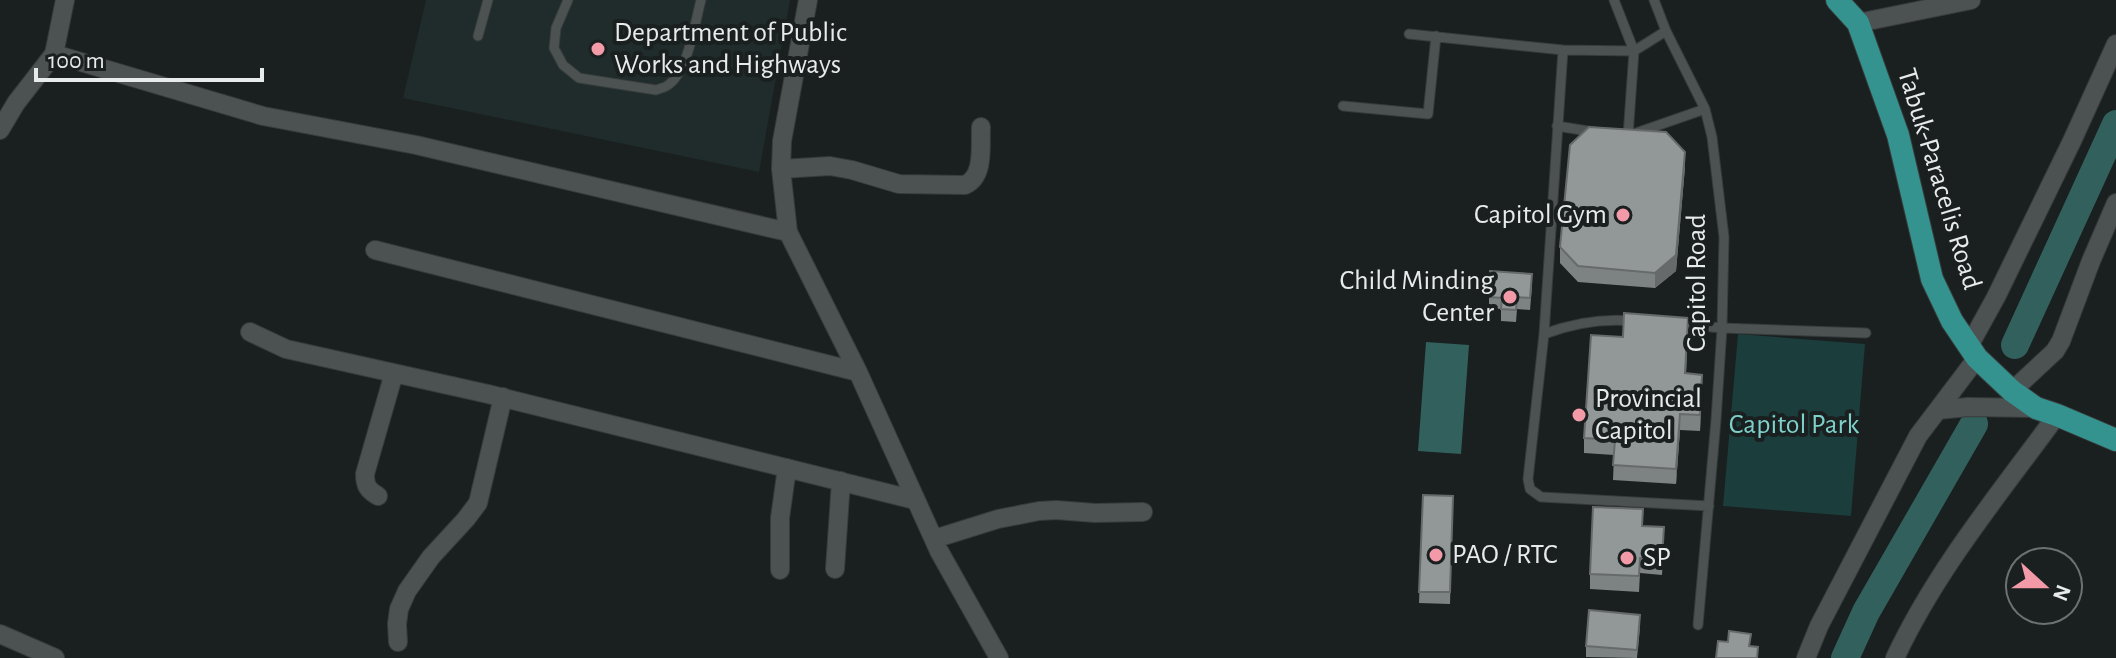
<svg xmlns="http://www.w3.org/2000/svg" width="2116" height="658" font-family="'Alegreya Sans',sans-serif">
  <rect width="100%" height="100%" fill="#1a1f1f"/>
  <path fill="#202c2b" d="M426 0H790L759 172 403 98Z"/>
  <path fill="#1b3d3b" d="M1738 334 1865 344 1851 516 1723 506Z"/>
  <path fill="#32615d" d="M1426 342 1469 345 1461 454 1418 451Z"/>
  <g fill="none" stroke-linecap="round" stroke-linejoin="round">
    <path stroke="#32615d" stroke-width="28" d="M2015 345 2116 124
      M1845 658 1866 612 1974 424"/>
    <defs>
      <path id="service" d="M568 0 556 28 554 48 563 65 579 78 656 90C658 89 667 87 668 85 688 72 695 22 701 0
        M1614 0 1634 51 1628 136
        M1654 0 1666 31 1705 109 1712 137 1724 237 1722 328 1716 420 1698 625
        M1409 34 1563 50 1634 51 1666 31
        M478 36 488 0
        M1563 50 1544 334 1528 479 1530 489 1541 497 1709 506
        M1343 106 1428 114 1436 36
        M1557 126 1594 132
        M1636 133 1705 109
        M1677 324 1722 328 1866 333
        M1544 334C1573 323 1603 318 1634 321"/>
      <path id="minor" d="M808 0 782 141 781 169 788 232 858 372 939 551 999 658
        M1858 23 1971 0
        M54 54 263 116 416 145 788 232
        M0 130 16 103 54 54 65 0
        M781 169 830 166 852 170 899 184 965 185C985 176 980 146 981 127
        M375 250 858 372
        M250 332 286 349 488 394 915 500
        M1969 346 1996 297 2072 141 2116 44
        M2012 391 2055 351 2061 341 2091 261 2116 203
        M1938 410 1968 407 2036 408
        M378 496C368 490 365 486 365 474L394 373
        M934 539 998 519 1039 511 1056 510 1095 513 1143 512
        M835 569 841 481
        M780 570V518L787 468
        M0 634 55 658
        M398 642 397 624 399 609 407 591 431 557 466 519 478 503 503 397
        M1806 658 1819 626 1918 436 1977 358
        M1895 658C1936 570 2000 493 2057 415"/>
      <path id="primary" d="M1837 0 1858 23 1898 135 1932 279 1952 321 1977 358 2012 391 2036 408 2057 415 2116 440"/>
    </defs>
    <use href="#service" stroke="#373b3b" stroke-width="11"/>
    <use href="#minor" stroke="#373b3b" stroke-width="20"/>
    <use href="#primary" stroke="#373b3b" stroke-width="24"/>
    <use href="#service" stroke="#4c5251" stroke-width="9"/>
    <use href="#minor" stroke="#4c5251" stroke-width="18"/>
    <use href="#primary" stroke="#35938f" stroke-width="22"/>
  </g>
  <path fill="#7d8382" d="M1685 167 1676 271 1655 288 1578 282 1560 263V247Z
    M1532 286 1530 310 1517 309 1516 322 1501 321V309L1489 308V297Z
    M1688 333 1686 374 1702 390 1700 431 1680 430 1676 484 1613 480 1614 455 1584 453V438L1623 337Z
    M1423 495 1453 496 1450 604 1419 603Z
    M1643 526 1664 542 1662 575 1640 573 1639 592 1590 589V574Z
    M1640 627 1637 658 1586 657V646Z"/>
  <path fill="#666a6a" d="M1685 152V167L1676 271 1655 288V273Z
    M1702 375V390L1700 431V415Z
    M1680 414V430L1676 484V469Z"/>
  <path fill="#919897" stroke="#666a6a" stroke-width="2" d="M1589 127 1666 132 1685 152 1676 255 1655 273 1578 266 1560 247 1570 145Z
    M1490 271 1532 274 1530 298 1517 297 1516 310 1501 309 1502 298 1489 297Z
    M1624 313 1688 318 1685 373 1702 375 1700 415 1680 414 1676 469 1613 465 1615 440 1584 438 1591 335 1623 337Z
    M1423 495 1453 496 1450 592H1419Z
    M1593 507 1643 509 1642 526 1664 527 1662 559 1640 558 1639 576 1590 574Z
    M1589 610 1640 615 1637 650 1586 646Z
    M1729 631 1751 634 1749 646 1758 647 1757 658H1716L1718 641 1728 642Z"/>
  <g fill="#f39aa8" stroke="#1a1f1f" stroke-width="3">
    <circle cx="598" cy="49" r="8"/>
    <circle cx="1623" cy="215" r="8"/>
    <circle cx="1510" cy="297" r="8"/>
    <circle cx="1579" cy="415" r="8"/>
    <circle cx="1436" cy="555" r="8"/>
    <circle cx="1627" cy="558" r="8"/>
  </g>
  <g text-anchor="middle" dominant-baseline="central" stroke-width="8" stroke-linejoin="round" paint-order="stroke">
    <g font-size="28" fill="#e8ebeb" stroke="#1a1f1f" text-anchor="start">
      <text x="614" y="33">Department of Public<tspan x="614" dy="32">Works and Highways</tspan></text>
      <text x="1607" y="215" text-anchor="end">Capitol Gym</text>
      <text x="1494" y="281" text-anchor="end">Child Minding<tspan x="1494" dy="32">Center</tspan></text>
      <text x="1595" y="399">Provincial<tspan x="1595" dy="32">Capitol</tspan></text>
      <text x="1452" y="555">PAO / RTC</text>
      <text x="1643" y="558">SP</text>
    </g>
    <g font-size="28" fill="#e8ebeb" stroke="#1a1f1f">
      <text transform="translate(1939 179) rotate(73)">Tabuk-Paracelis Road</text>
      <text transform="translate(1697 283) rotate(-90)">Capitol Road</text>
    </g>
    <g font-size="28" fill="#7ed0ca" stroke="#1a1f1f">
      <text x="1794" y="425">Capitol Park</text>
    </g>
  </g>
  <g transform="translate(2044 586) rotate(111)"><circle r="38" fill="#1a1f1f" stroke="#6c7171" stroke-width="2"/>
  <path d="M0-6L14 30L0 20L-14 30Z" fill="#f39aa8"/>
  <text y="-12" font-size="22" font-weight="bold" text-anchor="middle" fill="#e8ebeb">N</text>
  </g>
  <path d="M36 68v12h226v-12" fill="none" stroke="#e8ebeb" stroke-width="4"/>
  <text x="48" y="68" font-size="24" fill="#e8ebeb" stroke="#1a1f1f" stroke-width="6" paint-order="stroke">100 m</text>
</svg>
